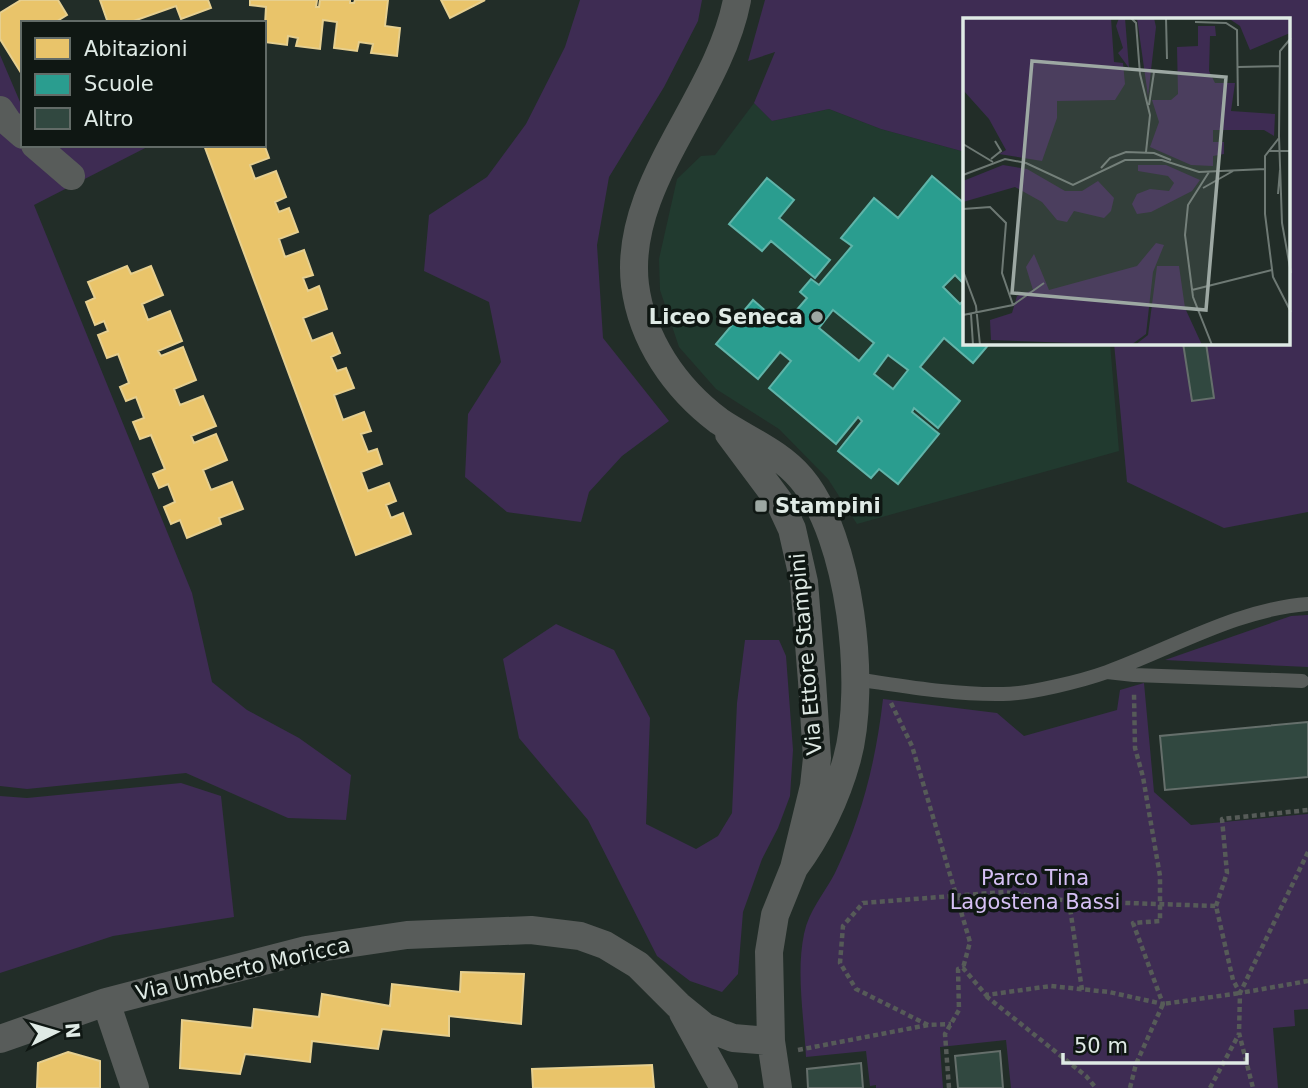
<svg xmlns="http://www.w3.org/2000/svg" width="1308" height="1088" font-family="'DejaVu Sans',sans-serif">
  <rect width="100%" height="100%" fill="#222d28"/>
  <path fill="#213a2f" d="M754 103 772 121 829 109 881 129 965 152V343H1110L1119 451 857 524 828 479 779 429 716 389 679 347 660 290 659 259 677 179 701 156 715 155Z"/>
  <path fill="#3e2c53" d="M580 0H702L698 21 664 87 609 177 597 245 603 338 669 421 622 456 589 492 581 522 507 512 465 477 468 414 501 362 489 302 424 271 429 215 487 177 526 124 565 47Z
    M765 0H1308V512L1224 528 1127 482 1114 343H1289V19H965V152L881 129 829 109 772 121 754 103 775 52 748 61Z
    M0 55 23 109V145H151L34 205 192 593 212 682 247 710 299 738 351 775 346 820 288 818 186 773 27 789 0 786Z
    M1308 615V667L1165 660 1291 616Z
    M556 624 614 650 650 718 646 824 696 849 718 836 732 813 737 703 745 640H779L786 656 793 750 790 796 778 828 762 859 743 912 738 974 722 992 690 981 657 956 588 820 519 738 503 659Z
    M1144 683 1154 792 1191 825 1308 814V1009L1294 1010 1295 1026 1273 1028 1278 1088H1011L1006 1040 940 1047 943 1088H876V1085L870 1086 866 1051 806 1057C804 1017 796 973 804 934 809 910 824 894 835 873 862 817 876 760 883 699L997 713 1024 736 1117 710 1120 690Z
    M181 783 221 796 234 917 113 936 0 973V796L27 798Z"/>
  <path fill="#e9c46a" stroke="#e6cf8f" stroke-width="2" d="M21 0H58L67 15 54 23H23V76L0 39V13Z
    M100 0H208L211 8 181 19 176 6 128 23H108Z
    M250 0H317L316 7H319L320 0H350V3H354L355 0H388L385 26 400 28 397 56 371 53 373 44 359 42 357 51 334 48 337 22 323 20 320 49 296 46 298 38 288 36 287 45 264 42 266 7 250 5Z
    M441 0H485L450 18Z
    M264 144 269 158 250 165 255 179 276 171 286 197 275 202 279 212 289 208 298 232 279 239 285 257 304 250 313 275 303 278 308 291 319 286 327 309 303 318 312 341 332 333 340 353 331 357 337 371 346 368 354 388 334 395 343 420 364 412 371 431 361 434 368 452 377 449 382 464 361 472 368 491 389 483 396 501 386 505 391 518 403 513 411 534 356 555 204 145Z
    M127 266 131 274 151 266 163 295 142 304 148 320 170 311 182 341 158 351 161 356 183 347 196 380 174 389 180 405 203 396 216 426 191 436 194 443 216 434 227 460 203 470 211 490 232 482 243 509 219 518 221 524 187 538 180 520 171 524 164 507 175 502 168 484 159 488 153 474 165 469 151 435 140 439 133 422 144 418 136 397 126 401 120 387 129 383 118 354 107 358 98 335 108 331 104 321 95 325 86 302 95 298 88 282Z
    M461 972 524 974 521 1024 449 1016V1036L382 1029 378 1049 312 1041 310 1062 245 1054 240 1074 180 1068 182 1020 252 1028 254 1009 319 1017 322 994 390 1006 392 984 460 992Z
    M68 1052 100 1061V1088H37L38 1063Z
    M652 1065 654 1088H533L532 1069Z"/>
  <path fill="#2a9d8f" stroke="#60b4a9" stroke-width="2" fill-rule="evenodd" d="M932 176 965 204V285L955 275 943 287 960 304 965 299V343H990L973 363 944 338 920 367 960 401 938 428 914 408 912 412 939 434 898 484 879 469 871 478 838 451 862 421 858 417 836 444 769 388 791 361 780 352 758 379 716 344 753 300 783 326 807 298 800 292 811 279 819 285 852 246 841 238 874 198 898 218ZM833 310 874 343 859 361 819 328ZM888 355 908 370 893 389 874 374Z
    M767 178 794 200 779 218 830 260 815 278 771 241 762 251 729 224Z"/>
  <path fill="#314840" stroke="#656f6b" stroke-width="2" d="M1183 343H1206L1214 398 1192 401Z
    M1308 722V777L1165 790 1160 736Z
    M1000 1051 1003 1088H958L955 1056Z
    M861 1063 863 1088H808L807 1069Z"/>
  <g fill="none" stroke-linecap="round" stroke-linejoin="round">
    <path stroke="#565b58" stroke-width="4.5" stroke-dasharray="5 3.5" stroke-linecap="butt" d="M891 703 912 746 970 942 963 968
      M1308 852 1240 993 1308 981
      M1069 901 1082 990
      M1216 906 1227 873 1222 819 1308 810
      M986 996 1086 1076 1096 1088
      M928 1025 856 989 840 963 843 926 863 903 1004 892 1069 901 1216 906 1233 980 1240 993 1239 1033 1253 1088
      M798 1050 928 1025 951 1024
      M949 1088 945 1034 959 1010 958 969 963 968 986 995 1051 986 1109 992 1163 1004 1133 923 1160 921V876L1143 777 1135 748 1134 694
      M1130 1088 1136 1064 1163 1004 1240 993
      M1210 1088 1239 1034"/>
    <path stroke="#585c5a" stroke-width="14" d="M1107 672 1134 675 1302 681
      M855 679C904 686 953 695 1003 694 1029 694 1082 681 1107 672 1173 648 1238 609 1308 604"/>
    <path stroke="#585c5a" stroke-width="28" d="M737 0C718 99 623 184 635 285 642 340 675 388 719 421 747 440 779 452 801 478 851 537 867 686 847 759 836 799 819 834 794 868
      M0 110 8 122 23 135
      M35 145 71 176
      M729 434 779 501 792 529 804 582 812 681 817 758 814 786 794 868 775 915 769 952 771 1041 778 1088
      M106 1002 135 1088
      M683 1013 724 1088
      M0 1039 106 1002 306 950 407 935 531 930 580 936 605 945 638 965 678 1005 705 1027 733 1038 771 1041"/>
  </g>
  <g fill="#9da8a3" stroke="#0f1713" stroke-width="2.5">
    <circle cx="817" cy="317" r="7"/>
    <rect x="754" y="499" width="14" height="14" rx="3.5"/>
  </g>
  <g text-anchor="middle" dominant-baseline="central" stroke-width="7" stroke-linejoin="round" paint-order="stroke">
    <g font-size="21" font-weight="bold" fill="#dfeae5" stroke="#0f1713" text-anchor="end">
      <text x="803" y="317">Liceo Seneca</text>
      <text x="775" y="506" text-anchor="start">Stampini</text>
    </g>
    <g font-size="21" fill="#dfeae5" stroke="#0f1713">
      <text transform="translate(806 654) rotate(-95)">Via Ettore Stampini</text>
      <text transform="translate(243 969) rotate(-13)">Via Umberto Moricca</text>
    </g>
    <g font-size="21" fill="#d6c0f5" stroke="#0f1713">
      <text x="1035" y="878">Parco Tina<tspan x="1035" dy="24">Lagostena Bassi</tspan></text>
    </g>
  </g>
  <g transform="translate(963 18)">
    <rect width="327" height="327" fill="#222d28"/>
    <path d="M0 0H148L151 44 160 45 162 66 152 82 94 83V100L79 143 36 136 43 132 26 101 0 72ZM156 0H162L166 50 155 35 160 30 153 8ZM174 0H191L193 9 185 78ZM265 0H327V15L287 32 277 8ZM235 8H252L253 18H247L246 53 252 65H272L268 93 312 96 311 118 301 112H250V124H261V136L250 138V148L228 147 187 129 196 104 189 82H208L215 76 214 29 235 28ZM40 147 64 151 102 173H119L135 163 151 180 148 193 141 200 111 193 104 204 94 202 79 184 52 169 0 184V163ZM175 147H203L237 162 229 173 188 194 174 196 169 186 174 176 187 171 206 173 211 165 205 158 175 153ZM193 225 201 227 190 254 183 316 168 327 28 322 27 302 49 295 54 278 70 272 63 249 71 236 86 272 174 248ZM194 248H216L222 290 239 327H172L185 317Z" fill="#3e2c53"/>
    <path fill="none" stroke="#6e7974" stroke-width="2" d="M168 0 173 5 177 56 187 97 183 134M203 0 204 41M232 4 263 5 274 12 275 88M328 20 317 33 316 118 319 205 328 255M275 49 317 48M186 87 191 54M316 120 302 138V196L310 259 328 294M0 126 30 144M305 133H328M28 141 38 133 32 123M138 150 147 140 163 134 191 135 208 142M246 154 225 187 222 217 230 279 249 327M0 157 42 141 63 145 110 167 162 142H199L236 154 302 151M240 170 270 153M315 176 317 152M0 191 27 189 43 205 39 255 50 287M0 253 13 288 17 327M229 272 309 252M8 296 10 327M0 297 50 287 81 265"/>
    <path fill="#9da8a3" fill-opacity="0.15" stroke="#9da8a3" stroke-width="3.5" d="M69 43 263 59 243 292 49 275Z"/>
    <rect width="327" height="327" fill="none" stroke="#dfeae5" stroke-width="3.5"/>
  </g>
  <rect x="21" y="21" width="245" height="126" fill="#0f1713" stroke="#626b67" stroke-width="2"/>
  <rect x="35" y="38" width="35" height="21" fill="#e9c46a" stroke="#626b67" stroke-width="2"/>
  <text x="84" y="56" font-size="21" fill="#dfeae5">Abitazioni</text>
  <rect x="35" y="74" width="35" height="21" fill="#2a9d8f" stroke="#626b67" stroke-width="2"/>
  <text x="84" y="91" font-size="21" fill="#dfeae5">Scuole</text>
  <rect x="35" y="108" width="35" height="21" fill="#314840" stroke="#626b67" stroke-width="2"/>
  <text x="84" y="126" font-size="21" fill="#dfeae5">Altro</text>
  <g transform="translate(56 1032) rotate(85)" stroke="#0f1713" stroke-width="5" paint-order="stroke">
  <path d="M0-5L12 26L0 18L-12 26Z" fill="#dfeae5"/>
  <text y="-10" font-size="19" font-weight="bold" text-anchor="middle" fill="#dfeae5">N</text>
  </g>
  <path d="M1063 1053v10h184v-10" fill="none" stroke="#dfeae5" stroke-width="3.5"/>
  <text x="1074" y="1053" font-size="21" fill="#dfeae5" stroke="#0f1713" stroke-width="5" paint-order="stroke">50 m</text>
</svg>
